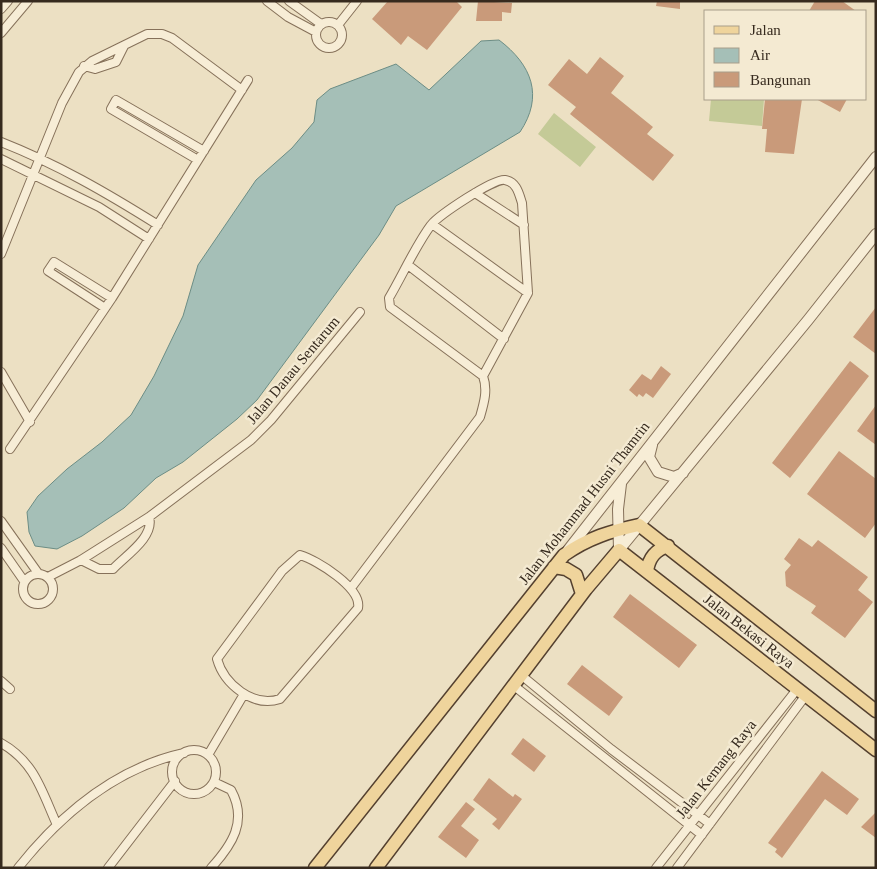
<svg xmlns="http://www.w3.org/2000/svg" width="877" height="869" font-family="'Times New Roman',serif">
  <rect width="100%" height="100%" fill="#ece0c3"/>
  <path fill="#c4ca97" d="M711 99H764L762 126 709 121Z
    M554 113 596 147 580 167 538 134Z"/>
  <path fill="#a5bfb7" stroke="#6c8d85" d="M499 40C532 65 544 96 520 132L396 206 379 235 257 400 237 419 183 462 156 478 124 508 82 536 57 549 35 546 29 532 27 512 38 496 67 469 102 442 131 415 154 376 183 316 198 265 256 180 292 148 314 122 317 100 330 89 396 64 429 90 481 41Z"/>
  <path fill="#c99a7a" d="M388 1H456L462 7 427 50 408 36 401 45 372 19Z
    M478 1 512 3 511 13 502 12V21H476Z
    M657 1H680V9L656 6Z
    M815 1H842L856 11H809Z
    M600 57 624 76 611 93 653 127 647 134 674 155 653 181 570 114 576 107 548 85 569 59 587 74Z
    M765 99H802L794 154 765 152 767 129H762Z
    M816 99H847L840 112Z
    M876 307V354L853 337Z
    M850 361 869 376 790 478 772 463Z
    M661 366 671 374 653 398 646 393 643 397 639 394 637 397 629 390 642 374 651 380Z
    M876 405V445L857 431Z
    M839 451 876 479V523L865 538 807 494Z
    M799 538 812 547 818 540 868 577 858 590 873 602 845 638 811 613 816 606 786 586 785 572 791 565 784 559Z
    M630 594 697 645 679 668 613 617Z
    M582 665 623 697 609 716 567 684Z
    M523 738 546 756 534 772 511 754Z
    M822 771 859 799 847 815 825 799 782 858 775 852 777 849 768 843Z
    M489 778 513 797 515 794 522 799 499 830 492 824 497 819 473 800Z
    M466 802 475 809 461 826 479 840 466 858 438 837Z
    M876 812V838L861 827Z"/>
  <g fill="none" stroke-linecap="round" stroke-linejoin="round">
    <defs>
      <path id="minor" d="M267 1 288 17 316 32
        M289 1 321 24
        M1 9 8 1
        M316 35a13 13 0 1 1 26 0a13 13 0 1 1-26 0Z
        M338 25 357 1
        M1 33 28 1
        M84 66 95 69 116 62 124 46
        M1 142C57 164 107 193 158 225
        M1 159 99 207 149 239
        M198 160 111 109 116 100 204 151
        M475 193 524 225
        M432 224 528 293
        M1 254 62 103 79 72 92 61 147 34H162L172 38 242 90
        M408 265 504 339
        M105 308 48 271 54 262 112 298
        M1 372 30 422
        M10 449 112 298 248 80
        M1 521 38 573
        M1 548 24 581
        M300 555C317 560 362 588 358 608L280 699C253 708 224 684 217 659L282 571Z
        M81 560 99 569H113C125 556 155 537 149 517
        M23 589a15 15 0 1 1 30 0a15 15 0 1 1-30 0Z
        M48 577 81 560 149 517 251 440 271 420 360 312
        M351 588 480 417C484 403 488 390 483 376L390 307 389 298C402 276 416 245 431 225 439 215 494 178 505 180 517 182 519 194 522 203L528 293 483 376
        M521 675 611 749 710 824
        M1 681 10 689
        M513 685 702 835
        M1 743C35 762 42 792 57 825
        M172 772a22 22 0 1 1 44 0a22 22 0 1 1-44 0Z
        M208 755 244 694
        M18 868C61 814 116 768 184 753
        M108 868 175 781
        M211 868C232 845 248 821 231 790L214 782
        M656 868 798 688
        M677 868 806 695"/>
      <path id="tertiary" d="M652 445 649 457 658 472 674 477 683 473
        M568 550 876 157
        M619 550 808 320 876 234
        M619 550 618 509 621 484"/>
      <path id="primary" d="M554 567 566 569 576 575 582 594
        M647 571C649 558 655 550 668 546
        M315 868 564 555C588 538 611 531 639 525L876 711
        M376 868 586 589 619 550 876 750"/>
    </defs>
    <use href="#minor" stroke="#86715a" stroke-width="10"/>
    <use href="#tertiary" stroke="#86715a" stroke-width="12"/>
    <use href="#primary" stroke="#54402f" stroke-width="15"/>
    <use href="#minor" stroke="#f7edd6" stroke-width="8"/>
    <use href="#tertiary" stroke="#f7edd6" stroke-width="10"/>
    <use href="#primary" stroke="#efd49c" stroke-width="12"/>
  </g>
  <g text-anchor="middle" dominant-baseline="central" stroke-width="5" stroke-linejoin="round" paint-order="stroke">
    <g font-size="15" fill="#362a1e" stroke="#f4ead2">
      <text transform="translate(293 370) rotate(-50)">Jalan Danau Sentarum</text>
      <text transform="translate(584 503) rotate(-52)">Jalan Mohammad Husni Thamrin</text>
      <text transform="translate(749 631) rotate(38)">Jalan Bekasi Raya</text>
      <text transform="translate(716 769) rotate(-52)">Jalan Kemang Raya</text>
    </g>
  </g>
  <rect width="877" height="869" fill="none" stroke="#362a1e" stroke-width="5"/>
  <rect x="704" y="10" width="162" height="90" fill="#f4ead2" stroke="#a89d8a"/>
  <rect x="714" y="26" width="25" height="8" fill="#efd49c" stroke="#a89d8a"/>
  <text x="750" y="35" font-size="15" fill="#362a1e">Jalan</text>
  <rect x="714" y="48" width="25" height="15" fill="#a5bfb7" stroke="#a89d8a"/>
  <text x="750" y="60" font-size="15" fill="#362a1e">Air</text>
  <rect x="714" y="72" width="25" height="15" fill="#c99a7a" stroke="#a89d8a"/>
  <text x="750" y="85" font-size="15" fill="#362a1e">Bangunan</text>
</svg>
